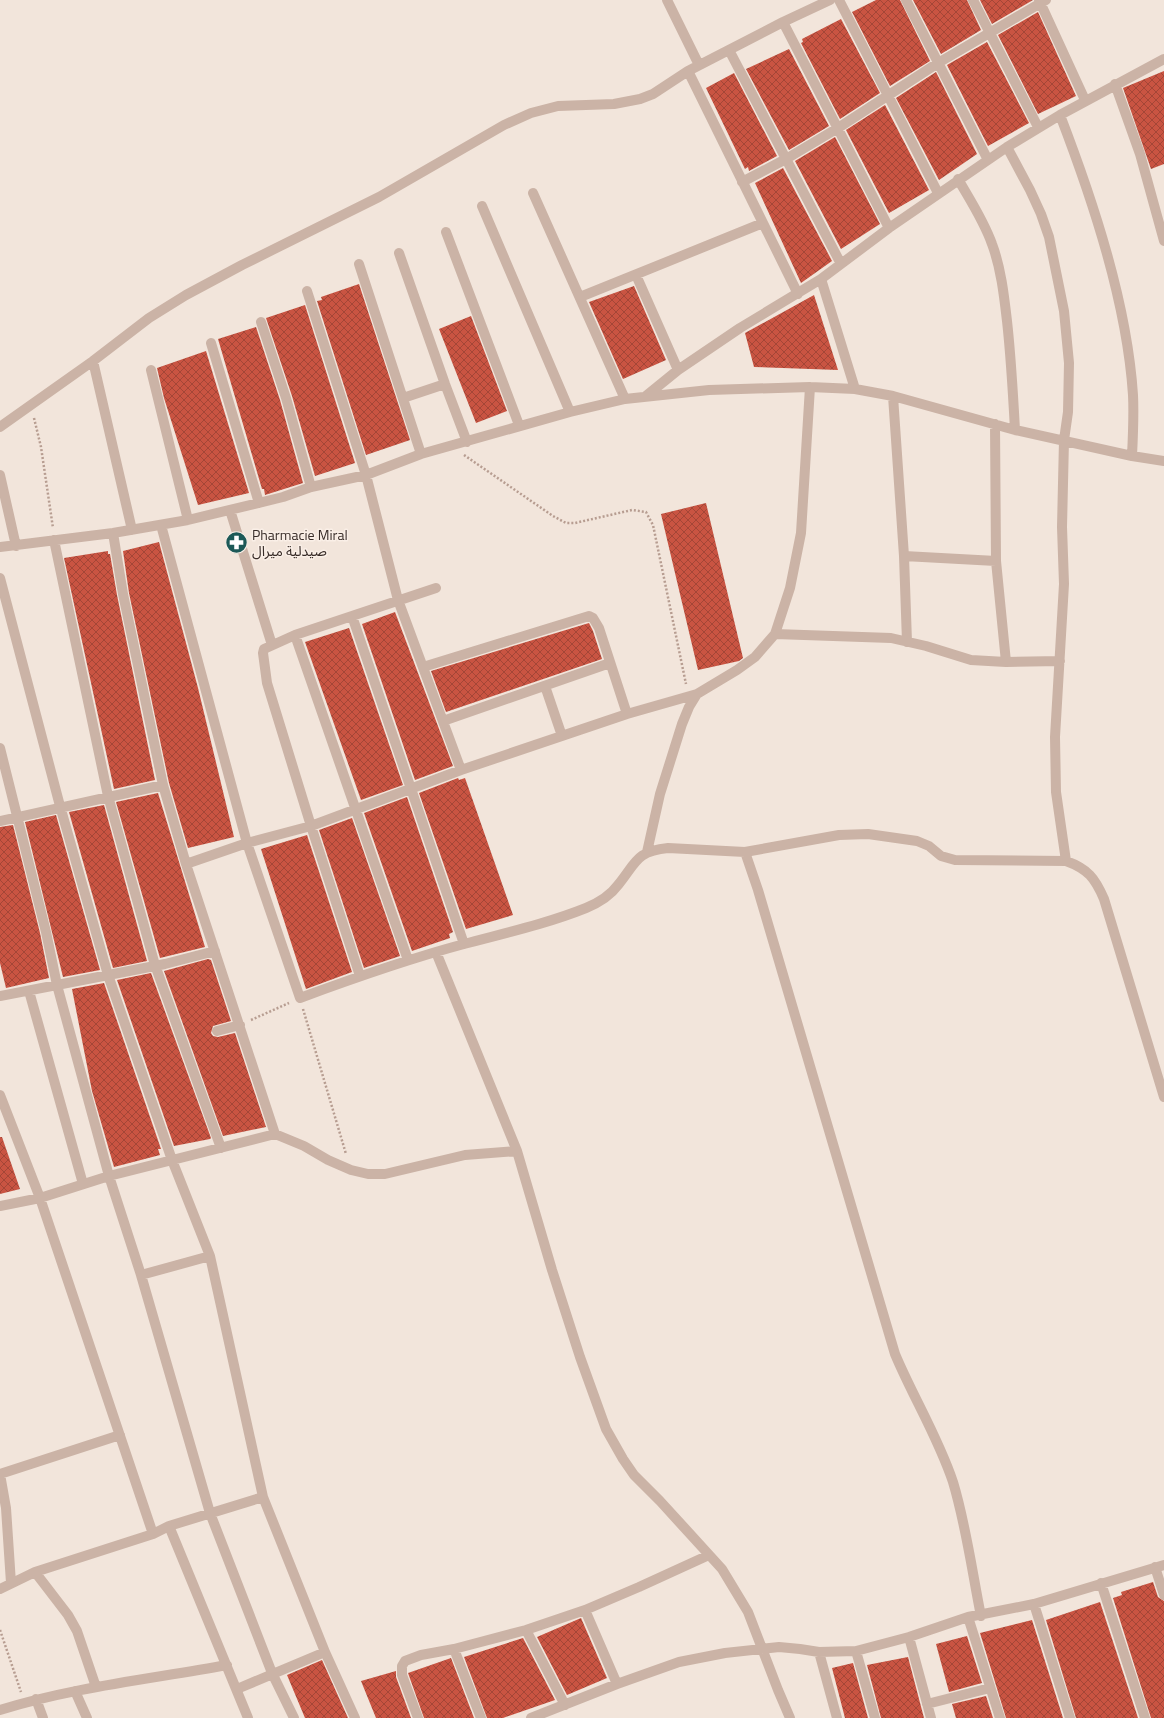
<svg xmlns="http://www.w3.org/2000/svg" width="1164" height="1718" font-family="'Titillium Web','Noto Sans Arabic',sans-serif">
  <defs>
    <pattern id="building-cross-hatch" width="8" height="8" patternUnits="userSpaceOnUse"><rect width="8" height="8" fill="#c95442"/><path d="M0 0l8 8M0 8l8-8" fill="none" stroke="#a44637"/></pattern>
  </defs>
  <rect width="100%" height="100%" fill="#f2e5db"/>
  <path fill="url(#building-cross-hatch)" d="M876 0H900L930 61 890 86 852 12Z
    M913 0H967L981 30 941 54Z
    M980 0H1033L992 24Z
    M1038 12 1076 96 1038 114 998 35Z
    M841 19 880 93 840 119 801 43 803 42 802 39Z
    M987 42 1029 123 988 146 947 65Z
    M789 49 829 126 789 150 746 69Z
    M1164 71V164L1151 169 1123 88Z
    M936 72 977 154 939 180 896 98Z
    M734 73 777 156 749 171 748 167 745 169 706 88Z
    M885 105 929 190 889 213 846 130Z
    M835 137 880 224 841 249 795 161Z
    M783 168 832 261 801 283 755 183Z
    M359 284 410 440 366 455 317 301 322 300 321 297Z
    M634 286 666 360 623 379 589 302Z
    M814 295 838 370 754 367 745 333Z
    M305 305 355 463 315 476 292 396 266 318Z
    M471 316 507 411 476 423 439 329Z
    M256 327 280 400 303 483 265 495 264 489H262L218 339Z
    M206 351 249 493 198 505 164 398 157 368Z
    M706 503 743 658 739 661 698 670 661 514Z
    M159 542 198 688 234 837 188 848 169 783 129 593 123 551Z
    M108 551V554H110L117 595 155 780 114 789 64 558Z
    M395 612 453 766 415 780 362 624Z
    M589 623 593 631 602 659 446 712 431 671Z
    M349 628 403 785 361 800 305 642Z
    M458 778 459 780 465 778 513 915 466 929 419 793Z
    M158 793 205 947 160 958 116 802Z
    M407 797 453 932 449 934 450 938 412 951 364 813Z
    M104 805 147 961 113 968 69 812Z
    M56 815 100 970 63 977 25 822Z
    M352 818 400 956 364 968 319 830Z
    M13 825 40 933 49 978 6 988 0 963V827Z
    M307 835 352 972 306 989 261 849Z
    M208 959 211 960 231 1021 213 1026 211 1033 213 1036 218 1037 235 1033 266 1127 223 1136 164 971Z
    M151 973 211 1138 210 1139 174 1146 117 980Z
    M104 983 161 1149H158L160 1155 114 1167 92 1091 72 989Z
    M0 1137H2L20 1189 0 1194Z
    M1153 1582 1158 1597 1164 1601V1718H1151L1113 1598 1122 1595 1121 1592Z
    M1100 1602 1138 1718H1076L1046 1620Z
    M581 1618 607 1678 567 1695 537 1637Z
    M1032 1620 1063 1718H1006L980 1633Z
    M967 1636 982 1683 949 1692 936 1644Z
    M523 1638 555 1700 503 1718H487L464 1657Z
    M908 1657 924 1718H881L867 1665Z
    M451 1658 474 1718H424L408 1673Z
    M322 1660 348 1718H305L287 1675Z
    M853 1663 868 1718H845L832 1668Z
    M396 1671V1677L411 1718H376L361 1681Z
    M986 1696 993 1718H956L952 1704Z"/>
  <g fill="none" stroke-linecap="round" stroke-linejoin="round">
    <path stroke="#b79d91" stroke-width="2.5" stroke-dasharray="2 2" stroke-linecap="butt" d="M34 418 41 447 53 528
      M464 455 553 516 566 523H575L632 510 646 512 653 525 686 684
      M303 1009 346 1154
      M251 1020 289 1003
      M0 1630 21 1692"/>
    <path stroke="#cbb3a6" stroke-width="10" d="M667 0 699 65
      M839 0 938 193
      M906 0 988 160
      M973 0 1038 127
      M1039 0 1085 100
      M783 22 889 228
      M729 50 841 264
      M688 71 798 294
      M1115 84 1140 154 1164 241
      M1060 115C1093 201 1127 303 1133 395 1134 415 1133 436 1132 456
      M1007 147 1030 190 1041 214 1049 237 1064 311 1069 363 1068 412 1064 440 1062 527 1064 584 1055 737 1056 792 1066 861
      M958 179C970 200 984 221 992 244 1001 268 1004 295 1007 321 1011 357 1013 393 1015 430
      M742 182 786 159 838 128 938 63 1046 0
      M533 193 625 399
      M482 206 570 412
      M446 232 519 425
      M399 253 445 384 467 442
      M359 264 421 454
      M636 275 678 370
      M821 279 855 389
      M307 291 366 475 398 600 461 770
      M580 297 763 223
      M261 322 286 398 311 487
      M211 343 259 503
      M93 361 132 530
      M151 370 188 520
      M646 396 678 370 740 328 821 279 889 228 1007 147 1060 115 1164 59
      M893 396 904 556 907 642
      M403 398 445 384
      M995 424 996 561 1006 662
      M0 427 93 361 149 318 186 295 242 265 379 197 504 125 531 113 558 106 614 104 640 99 653 94 688 71 783 22 830 0
      M0 475 16 546
      M230 510 272 645
      M161 525 247 843 300 998C354 978 408 959 464 944 505 933 546 924 586 908 598 903 610 896 618 885 636 863 636 851 668 848L745 852 839 835 868 834 917 841 929 846 941 856 955 860 1066 861C1088 869 1095 878 1104 899L1164 1097
      M113 533 123 594 163 785 186 864 275 1134
      M54 540 108 796 155 965 221 1148
      M0 547 113 533 188 520 283 497 311 487 366 475 421 454 570 412 625 399 709 390 810 387 855 389 893 396 1015 430 1132 456 1164 461
      M904 556 996 561
      M0 578 60 806 108 975 172 1160 210 1256 263 1497 325 1652 355 1718
      M352 616 464 944
      M775 634 891 638 926 646 971 660 1006 662 1060 661
      M295 635 408 960
      M423 667 589 616 593 618 599 628 627 714
      M545 686 562 736
      M443 721 610 663
      M0 748 46 932 57 985 109 1176 141 1275 210 1513 272 1673 294 1718
      M0 821 163 785
      M647 852 660 794 682 724 689 707 697 694 737 670 755 657 775 634 790 588 801 533 810 387
      M745 852 758 890 895 1354C913 1397 938 1437 953 1482 966 1525 972 1571 981 1616
      M186 864 247 843 311 826 461 770 627 714 697 694
      M436 952 517 1151 552 1270 580 1357 606 1429 623 1459 634 1475 660 1501 722 1569 748 1612 778 1690 790 1718
      M360 976 311 826 267 683 263 653 264 649 295 635 436 588
      M29 991 83 1184
      M0 996 165 964 215 951
      M217 1031 240 1025
      M0 1095 40 1198 153 1534
      M0 1206 40 1198 109 1176 275 1134 304 1146 328 1160 351 1170 368 1174H385L465 1155 517 1151
      M141 1275 210 1256
      M169 1526 248 1718
      M1155 1567 1164 1595
      M35 1572 68 1615 77 1631 96 1687
      M11 1583 6 1508 0 1474 120 1435
      M1101 1583 1145 1718
      M0 1589 35 1572 153 1534 169 1526 263 1497
      M1034 1604 1070 1718
      M585 1610 617 1684
      M968 1617 1000 1718
      M526 1630 565 1705
      M909 1637 931 1718
      M454 1649 481 1718
      M856 1651 875 1718
      M819 1652 837 1718
      M237 1689 325 1652
      M75 1691 87 1718
      M36 1699 43 1718
      M927 1704 990 1688
      M0 1710C74 1687 151 1679 227 1665
      M418 1718 402 1675V1666L405 1661 421 1655 454 1649 526 1630 585 1610 639 1587 709 1555
      M531 1718 617 1684 679 1662 725 1653 779 1647 800 1649 819 1652 856 1651 909 1637 968 1617 1034 1604 1164 1565"/>
  </g>
  <defs>
    <symbol id="pharmacy-disc" viewBox="-11 -11 22 22"><circle r="9.5" fill="#1c5957" stroke="#faefe7"/><path d="M-2-6h4v4h4v4h-4v4h-4v-4h-4v-4h4Z" fill="#fff"/></symbol>
  </defs>
  <g fill-rule="evenodd">
    <use href="#pharmacy-disc" x="224" y="530" width="25" height="25"/>
  </g>
  <g text-anchor="middle" dominant-baseline="central" stroke-width="3" stroke-linejoin="round" paint-order="stroke">
    <g font-size="14" fill="#372b27" stroke="#faefe7" text-anchor="start">
      <text x="252" y="534">Pharmacie Miral<tspan x="252" dy="16">صيدلية ميرال</tspan></text>
    </g>
  </g>
</svg>
